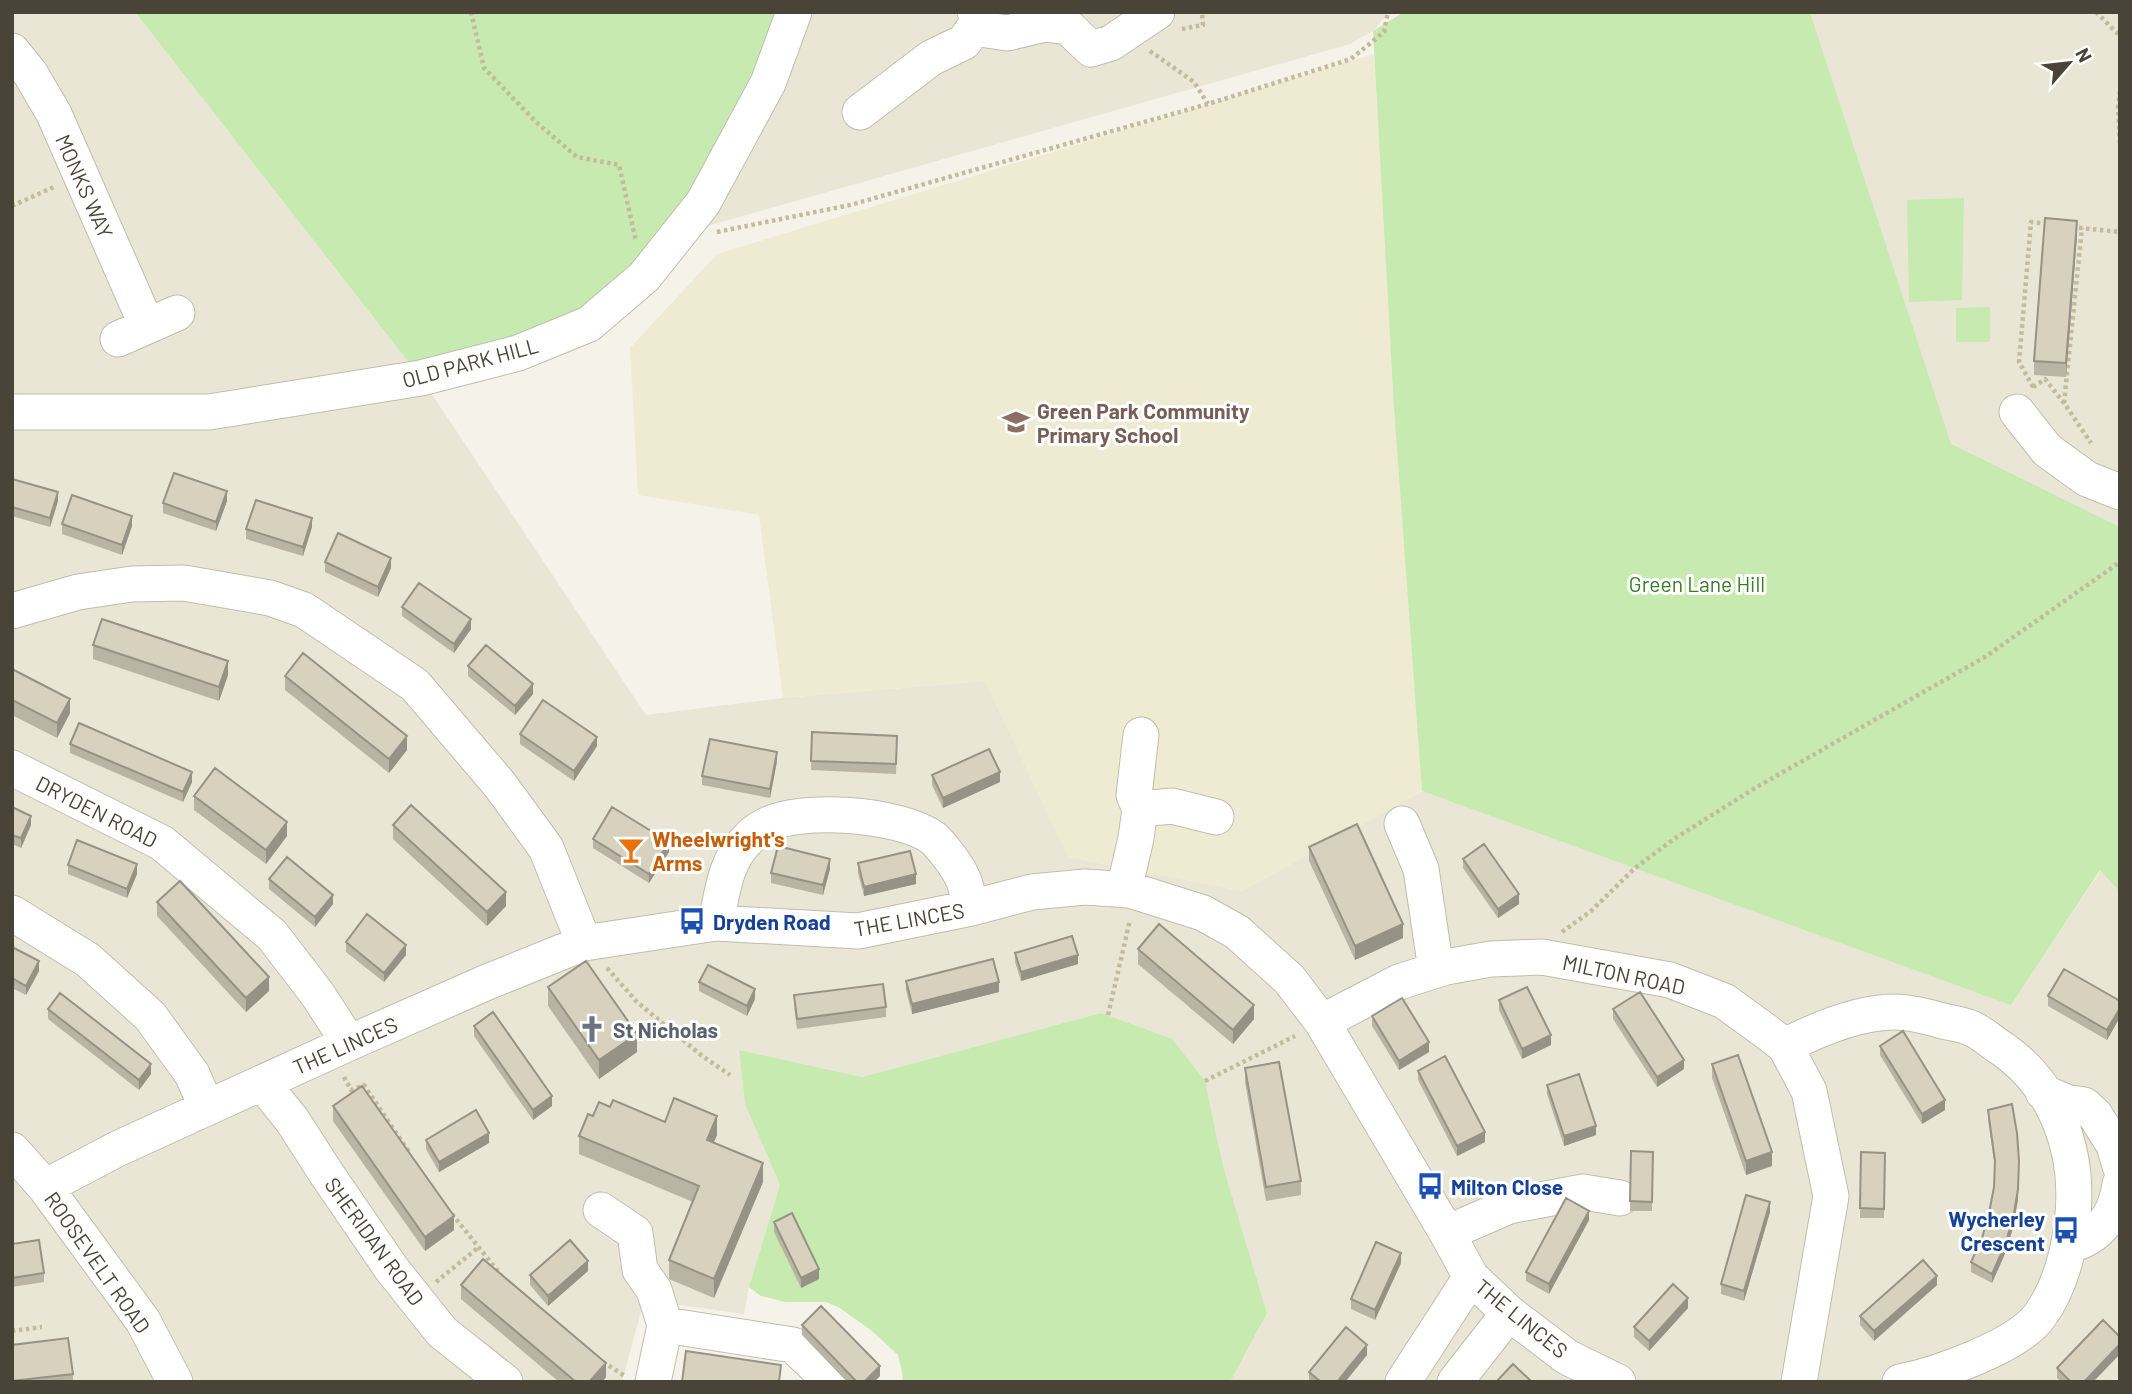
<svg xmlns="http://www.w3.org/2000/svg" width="2132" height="1394" font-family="Barlow,sans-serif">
  <rect width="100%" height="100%" fill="#f5f3e9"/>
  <path fill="#e9e6d6" d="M12 12H135L421 378 646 715 783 698 985 681 1069 857 1242 891 1422 791 2011 1004 2101 870 2120 892V1382H1230L1267 1313 1223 1166 1205 1081 1101 1013 862 1077 739 1050 745 1104 780 1185 749 1287 744 1314 644 1300 622 1382H12Z
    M801 12H1389L1373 31 1350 44 700 228Z
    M1810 12H2120V527L1951 445Z"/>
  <path fill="#eeebd2" d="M1374 54 1422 791 1242 891 1068 857 985 681 783 698 759 515 638 495 630 348 717 254Z"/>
  <path fill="#c6eab0" d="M135 12H794L703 203 589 324 421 378Z
    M1404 12H1810L1951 444 2120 527V892L2100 870 2011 1005 1422 791 1394 407 1373 31Z
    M1964 198 1962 300 1909 302 1907 200Z
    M1990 307V342H1956V308Z
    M1101 1013 1172 1039 1205 1081 1223 1166 1267 1313 1230 1382H903L902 1372 898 1355 872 1331 840 1308 826 1302H785L761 1296 749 1287 780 1185 745 1104 739 1050 862 1077Z"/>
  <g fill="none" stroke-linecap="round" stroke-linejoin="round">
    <defs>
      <path id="minor" d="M974 28 1007 33 1045 24 1068 27 1091 49 1111 43 1157 12
        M12 51 30 73 54 114 147 326
        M860 112 931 58 964 42 979 21 975 12
        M118 339 177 313
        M12 412H209L421 378 518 353 589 324 644 277 703 203 768 83 794 12
        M2017 412 2047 450 2087 479 2120 492
        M12 611 78 592 132 584 184 583 270 598 304 610 415 685 500 785 546 848 584 943
        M12 768 162 843 272 935 318 995 349 1043
        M1140 809 1172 806 1216 817
        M1402 824 1421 869 1436 970
        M1124 890 1136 838 1140 809 1134 795 1141 735
        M12 913 88 960 150 1016 192 1074 207 1108
        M716 923C722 894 725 860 748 839 752 834 759 829 765 826 800 806 900 814 933 838 941 845 958 867 962 877 967 886 968 898 971 908
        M1322 1022 1399 982 1446 967 1491 959 1542 957 1670 980 1724 1001 1764 1030 1785 1046 1809 1091 1831 1196 1799 1382
        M1785 1046C1816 1030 1859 1012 1895 1012 1911 1012 1928 1017 1943 1021 1951 1023 1960 1024 1968 1027 1978 1030 1987 1038 1995 1044 2057 1083 2081 1153 2072 1224 2068 1255 2058 1292 2038 1318 2015 1347 1936 1375 1900 1382
        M262 1083 292 1120 326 1173 391 1268 442 1332 505 1382
        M2043 1092 2066 1102 2084 1105 2095 1115 2114 1145 2120 1166
        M12 1150 45 1187 143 1321 175 1382
        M45 1187 117 1149 349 1043 485 983 584 943 716 923 858 931 971 908 1032 892 1085 887 1130 890 1203 913 1237 932 1289 979 1322 1022 1447 1233 1471 1277 1509 1313 1567 1357 1618 1382
        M601 1210 635 1233 640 1270 654 1290 665 1325
        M1447 1233 1509 1206 1583 1192 1620 1198
        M2069 1245C2099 1238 2116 1215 2120 1184
        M653 1382 665 1325 793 1345 832 1382
        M1403 1382 1471 1277
        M1455 1382 1509 1313"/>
    </defs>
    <use href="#minor" stroke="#c1bdab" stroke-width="37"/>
    <path stroke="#c3bb9b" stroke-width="4.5" stroke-dasharray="3.5 3.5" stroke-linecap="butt" d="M471 12 484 68 536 122 577 157 619 165 636 241
      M2096 12 2120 36
      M1182 29 1203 25 1202 12
      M1150 51 1194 82 1208 104
      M2120 91 2118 107 2120 146
      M12 206 54 187
      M2072 227 2120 232
      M717 232 850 205 1208 104 1351 59 1384 32 1388 12
      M2033 387 2019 362 2031 222 2049 224
      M2033 387 2045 379 2064 403 2091 443
      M2064 403 2082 228
      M1562 932 1591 911 1635 868 1674 839 1755 788 1985 657 2120 562
      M607 968 637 1002 701 1055 730 1075
      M1108 1015 1130 920
      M344 1077 351 1090 364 1085 409 1152
      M1205 1081 1295 1036
      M452 1214 501 1275
      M436 1282 479 1247
      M12 1331 42 1327
      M603 1362 625 1376"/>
    <use href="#minor" stroke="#fff" stroke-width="35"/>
  </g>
  <path fill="#b9b4a3" d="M2077 235 2066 377 2034 375V361Z
    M12 479 58 501 50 527 12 516Z
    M227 501 216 531 163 513V503Z
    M62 524 132 526 122 555 62 534Z
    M312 527 303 556 246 539V529Z
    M325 562 391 568 378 597 325 572Z
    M402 607 471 629 454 653 402 616Z
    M93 645 228 675 219 701 93 659Z
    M468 666 533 694 515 715 468 676Z
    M12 669 70 713 57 738 12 715Z
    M285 676 407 750 389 773 285 690Z
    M812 732 897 736 896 774 811 770Z
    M520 734 597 746 574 781 520 744Z
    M70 744 192 782 183 802 70 753Z
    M777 761 770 798 702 785V776Z
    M932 775 1000 782 943 808 932 785Z
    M194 796 287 836 266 864 194 810Z
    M12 807 31 825 21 848 12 844Z
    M393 825 506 906 487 926 393 839Z
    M593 839 669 852 649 883 593 848Z
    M1309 847 1403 938 1355 960 1309 861Z
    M1463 859 1519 904 1498 918 1463 868Z
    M858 863 916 884 864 896 858 873Z
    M68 865 137 874 127 898 68 874Z
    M830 869 823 895 771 883V873Z
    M269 879 333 904 315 927 269 889Z
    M157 902 269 991 246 1012 157 916Z
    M346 942 406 955 384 982 346 952Z
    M12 947 39 971 26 995 12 988Z
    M1138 949 1254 1019 1233 1044 1138 964Z
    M1015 953 1078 964 1021 981 1015 962Z
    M906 981 999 992 912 1014 906 990Z
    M699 982 755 999 747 1016 699 991Z
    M548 987 637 1052 599 1079 548 1006Z
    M794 995 886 1007V1017L797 1029 794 1005Z
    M2048 996 2120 1001V1017L2107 1040 2048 1006Z
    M1499 1000 1551 1045 1522 1059 1499 1010Z
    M48 1009 151 1074 139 1090 48 1019Z
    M1613 1009 1684 1069 1657 1087 1613 1019Z
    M1372 1016 1429 1052 1399 1070 1372 1026Z
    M474 1026 552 1106 533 1120 474 1036Z
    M1880 1046 1945 1110 1922 1124 1880 1055Z
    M1712 1064 1772 1166 1746 1175 1712 1078Z
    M1245 1068 1301 1181V1195L1266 1201 1245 1082Z
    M1418 1071 1485 1142 1457 1156 1418 1080Z
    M1547 1085 1596 1135 1564 1146 1547 1094Z
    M333 1106 454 1230 425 1251 333 1121Z
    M1988 1110 2018 1199 2013 1228 2004 1256 1992 1283 1971 1272V1262L1982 1238 1989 1213 1994 1187 1995 1168 1988 1120Z
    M593 1116 665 1122 717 1135 714 1142 763 1182 714 1298 669 1279V1260L693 1202 579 1154V1136Z
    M426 1140 489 1143 439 1172 426 1149Z
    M1631 1151 1653 1152 1652 1211H1630Z
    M1861 1152 1885 1153 1884 1218H1860Z
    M1770 1212 1744 1301 1721 1294V1284Z
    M1589 1220 1549 1294 1526 1281V1272Z
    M774 1222 819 1279 801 1288 774 1232Z
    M12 1244 44 1273V1282L12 1287Z
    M1401 1263 1375 1320 1351 1309V1299Z
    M588 1271 548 1306 530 1285V1275Z
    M461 1285 606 1377 602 1382H559L461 1299Z
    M1937 1285 1874 1341 1860 1325V1316Z
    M2120 1301V1315L2118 1313V1303Z
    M1688 1308 1649 1351 1634 1337V1327Z
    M802 1325 880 1376 874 1382H847L802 1335Z
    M2120 1337V1354L2093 1382H2061L2057 1378V1368Z
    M12 1345 73 1374V1382H12Z
    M1367 1355 1345 1382 1309 1381V1372Z"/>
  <path fill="#969285" d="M2077 221V235L2066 377V363Z
    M227 491V501L216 531V522Z
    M58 492V501L50 527V518Z
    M132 516V526L122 555V545Z
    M312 518V527L303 556V547Z
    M391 558V568L378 597V587Z
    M471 619V629L454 653V644Z
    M228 661V675L219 701V687Z
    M533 684V694L515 715V706Z
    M70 699V713L57 738V723Z
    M407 736V750L389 773V759Z
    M597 737V746L574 781V771Z
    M777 752V761L770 798V789Z
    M192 772V782L183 802V792Z
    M1000 772V782L943 808V798Z
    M31 816V825L21 848V838Z
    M287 822V836L266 864V850Z
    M669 842V852L649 883V874Z
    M830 859V869L823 895V885Z
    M137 864V874L127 898V889Z
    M916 874V884L864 896V887Z
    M506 892V906L487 926V912Z
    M1519 894V904L1498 918V909Z
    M333 895V904L315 927V917Z
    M1403 924V938L1355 960V946Z
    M406 945V955L384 982V973Z
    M1078 955V964L1021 981V972Z
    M39 961V971L26 995V986Z
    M269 977V991L246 1012V998Z
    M999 982V992L912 1014V1004Z
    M755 989V999L747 1016V1006Z
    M1254 1005V1019L1233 1044V1030Z
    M2120 1008V1017L2107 1040V1030Z
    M637 1034V1052L599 1079V1060Z
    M1551 1035V1045L1522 1059V1049Z
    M1429 1042V1052L1399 1070V1061Z
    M1684 1060V1069L1657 1087V1077Z
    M151 1064V1074L139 1090V1080Z
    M552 1096V1106L533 1120V1110Z
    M1945 1100V1110L1922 1124V1114Z
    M717 1116V1135L707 1158V1140Z
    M1596 1126V1135L1564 1146V1136Z
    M1485 1132V1142L1457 1156V1146Z
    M489 1133V1143L439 1172V1162Z
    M1772 1152V1166L1746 1175V1161Z
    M2019 1161 2018 1199 2013 1228 2004 1256 1992 1283V1274Z
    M763 1163V1182L714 1298V1279Z
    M1770 1202V1212L1744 1301V1291Z
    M1589 1211V1220L1549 1294V1284Z
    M454 1216V1230L425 1251V1237Z
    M1401 1253V1263L1375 1320V1310Z
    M588 1261V1271L548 1306V1296Z
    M819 1269V1279L801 1288V1278Z
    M1937 1276V1285L1874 1341V1331Z
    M1688 1298V1308L1649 1351V1341Z
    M2120 1344V1354L2093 1382H2084Z
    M1367 1345V1355L1345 1382H1337Z
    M606 1363V1377L602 1382H589Z
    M880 1366V1376L874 1382H864Z"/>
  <path fill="#d7d1be" stroke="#969285" stroke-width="2" d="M2045 218 2077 221 2066 363 2034 361Z
    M174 473 227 491 216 522 163 503Z
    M12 479 58 492 50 518 12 507Z
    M72 495 132 516 122 545 62 524Z
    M256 500 312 518 303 547 246 529Z
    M338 533 391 558 378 587 325 562Z
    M419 583 471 619 454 644 402 607Z
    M102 619 228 661 219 687 93 645Z
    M486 645 533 684 515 706 468 666Z
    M303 653 407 736 389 759 285 676Z
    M12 669 70 699 57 723 12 700Z
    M543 700 597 737 574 771 520 734Z
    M79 723 192 772 183 792 70 744Z
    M812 732 897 736 896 764 811 761Z
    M710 739 777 752 770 789 702 776Z
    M989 749 1000 772 943 798 932 775Z
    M215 768 287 822 266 850 194 796Z
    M411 805 506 892 487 912 393 825Z
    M12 807 31 816 21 838 12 835Z
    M612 807 669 842 649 874 593 839Z
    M1357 824 1403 924 1355 946 1309 847Z
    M77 840 137 864 127 889 68 865Z
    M1484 844 1519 894 1498 909 1463 859Z
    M778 846 830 859 823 885 771 873Z
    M910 851 916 874 864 887 858 863Z
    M287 857 333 895 315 917 269 879Z
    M180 881 269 977 246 998 157 902Z
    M367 914 406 945 384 973 346 942Z
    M1159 924 1254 1005 1233 1030 1138 949Z
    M1072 936 1078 955 1021 972 1015 953Z
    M12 947 39 961 26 986 12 978Z
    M993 959 999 982 912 1004 906 981Z
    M586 961 637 1034 599 1060 548 987Z
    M708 965 755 989 747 1006 699 982Z
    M2064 969 2120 1001V1008L2107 1030 2048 996Z
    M883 984 886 1007 797 1019 794 995Z
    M1527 987 1551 1035 1522 1049 1499 1000Z
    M1640 992 1684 1060 1657 1077 1613 1009Z
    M60 993 151 1064 139 1080 48 1009Z
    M1402 998 1429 1042 1399 1061 1372 1016Z
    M493 1012 552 1096 533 1110 474 1026Z
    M1903 1031 1945 1100 1922 1114 1880 1046Z
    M1738 1055 1772 1152 1746 1161 1712 1064Z
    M1445 1056 1485 1132 1457 1146 1418 1071Z
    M1279 1062 1301 1181 1266 1187 1245 1068Z
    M1579 1074 1596 1126 1564 1136 1547 1085Z
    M362 1086 454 1216 425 1237 333 1106Z
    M674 1098 717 1116 707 1140 763 1163 714 1279 669 1260 699 1186 579 1136 588 1114 593 1116 599 1102 610 1107 613 1100 665 1122Z
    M2012 1104 2017 1133 2019 1161 2018 1189 2013 1219 2004 1247 1992 1274 1971 1262 1982 1238 1989 1213 1994 1187 1995 1161 1988 1110Z
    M476 1110 489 1133 439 1162 426 1140Z
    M1631 1151 1653 1152 1652 1202 1630 1201Z
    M1861 1152 1885 1153 1884 1209 1860 1208Z
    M1746 1195 1770 1202 1744 1291 1721 1284Z
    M1566 1198 1589 1211 1549 1284 1526 1272Z
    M792 1213 819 1269 801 1278 774 1222Z
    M39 1240 44 1273 12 1278V1244Z
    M570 1240 588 1261 548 1296 530 1275Z
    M1376 1242 1401 1253 1375 1310 1351 1299Z
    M483 1259 606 1363 589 1382H576L461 1285Z
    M1923 1260 1937 1276 1874 1331 1860 1316Z
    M1673 1284 1688 1298 1649 1341 1634 1327Z
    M821 1306 880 1366 864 1382H857L802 1325Z
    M2103 1320 2120 1337V1344L2084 1382H2071L2057 1368Z
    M1346 1327 1367 1345 1337 1382H1321L1309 1372Z
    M68 1338 73 1374 12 1381V1345Z
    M686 1351 781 1365 779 1382H682Z
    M1513 1364 1532 1382H1496Z"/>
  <defs>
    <symbol id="school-bare" viewBox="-9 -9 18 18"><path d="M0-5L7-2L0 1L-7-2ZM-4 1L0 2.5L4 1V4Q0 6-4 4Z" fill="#8d6e63" stroke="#fff" stroke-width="2.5" paint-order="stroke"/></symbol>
    <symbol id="bar-bare" viewBox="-9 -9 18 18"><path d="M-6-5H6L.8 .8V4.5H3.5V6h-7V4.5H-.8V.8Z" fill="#e8710a" stroke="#fff" stroke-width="2.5" paint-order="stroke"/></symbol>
    <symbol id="bus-bare" viewBox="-9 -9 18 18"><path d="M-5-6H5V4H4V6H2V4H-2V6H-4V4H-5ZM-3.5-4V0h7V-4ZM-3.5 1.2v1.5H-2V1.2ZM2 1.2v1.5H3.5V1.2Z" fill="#1a4fb4" stroke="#fff" stroke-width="2.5" paint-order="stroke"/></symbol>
    <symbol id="church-bare" viewBox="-9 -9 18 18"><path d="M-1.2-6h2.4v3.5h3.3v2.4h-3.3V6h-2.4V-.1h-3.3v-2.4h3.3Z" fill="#6b7280" stroke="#fff" stroke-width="2.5" paint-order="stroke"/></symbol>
  </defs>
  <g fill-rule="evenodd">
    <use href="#school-bare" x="997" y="403" width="38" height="38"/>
    <use href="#bar-bare" x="612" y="831" width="38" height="38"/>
    <use href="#bus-bare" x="673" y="902" width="38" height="38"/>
    <use href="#church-bare" x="573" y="1010" width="38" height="38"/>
    <use href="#bus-bare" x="1411" y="1167" width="38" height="38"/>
    <use href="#bus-bare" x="2047" y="1211" width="38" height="38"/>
  </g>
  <g text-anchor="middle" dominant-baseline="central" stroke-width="6" stroke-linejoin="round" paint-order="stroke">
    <g font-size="21" fill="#494437" stroke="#fff">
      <text transform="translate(85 186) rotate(66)">MONKS WAY</text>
      <text transform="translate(470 362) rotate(-15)">OLD PARK HILL</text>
      <text transform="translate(97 811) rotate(27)">DRYDEN ROAD</text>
      <text transform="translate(909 919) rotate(-10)">THE LINCES</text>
      <text transform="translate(1624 974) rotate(12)">MILTON ROAD</text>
      <text transform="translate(345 1045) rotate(-24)">THE LINCES</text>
      <text transform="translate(375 1241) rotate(54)">SHERIDAN ROAD</text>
      <text transform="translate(98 1262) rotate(55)">ROOSEVELT ROAD</text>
      <text transform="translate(1522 1318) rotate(39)">THE LINCES</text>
    </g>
    <g font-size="21" font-weight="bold" fill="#785e54" stroke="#fff" text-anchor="start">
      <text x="1037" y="410">Green Park Community<tspan x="1037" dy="24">Primary School</tspan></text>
    </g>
    <g font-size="21" fill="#3a7d28" stroke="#fff">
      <text x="1697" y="583">Green Lane Hill</text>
    </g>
    <g font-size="21" font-weight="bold" fill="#c56008" stroke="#fff" text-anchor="start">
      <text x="652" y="838">Wheelwright's<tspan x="652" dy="24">Arms</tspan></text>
    </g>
    <g font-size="21" font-weight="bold" fill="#164399" stroke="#fff" text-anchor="start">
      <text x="713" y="921">Dryden Road</text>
      <text x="1451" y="1186">Milton Close</text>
      <text x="2045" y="1218" text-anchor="end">Wycherley<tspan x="2045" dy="24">Crescent</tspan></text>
    </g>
    <g font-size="21" font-weight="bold" fill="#5b616d" stroke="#fff" text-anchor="start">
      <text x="613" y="1029">St Nicholas</text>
    </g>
  </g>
  <rect width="2132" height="1394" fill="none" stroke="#494437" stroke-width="28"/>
  <g transform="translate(2069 63) rotate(62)" stroke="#ffffff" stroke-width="5" paint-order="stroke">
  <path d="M0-5L12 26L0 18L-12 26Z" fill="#494437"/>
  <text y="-10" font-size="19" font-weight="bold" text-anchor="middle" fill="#494437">N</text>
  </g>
</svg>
